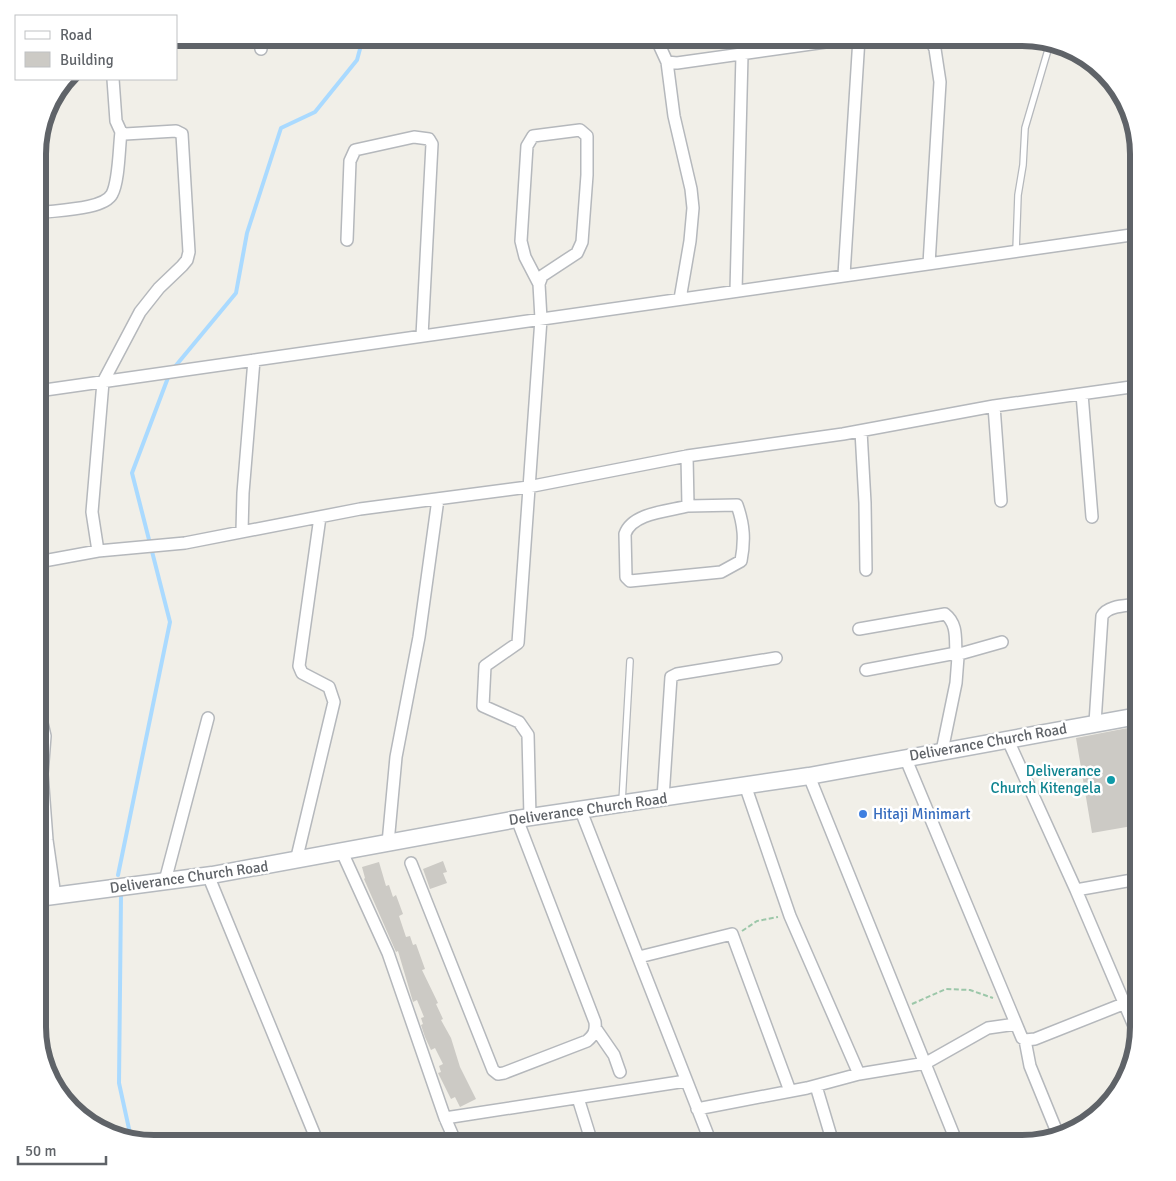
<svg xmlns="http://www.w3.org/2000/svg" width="1176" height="1181" font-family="Signika,sans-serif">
  <rect width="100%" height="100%" fill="#f1efe8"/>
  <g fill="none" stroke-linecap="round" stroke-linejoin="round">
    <path stroke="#aadaff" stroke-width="4" d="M173 369 236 293 247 233 281 128 315 112 357 60 363 38
      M118 875 170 622 132 473 169 375
      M121 896 119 1083 131 1138"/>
  </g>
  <path fill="#cccac5" d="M1138 726V825L1092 833 1076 738Z
    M443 861 447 872 443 873 447 883 430 889 423 869Z
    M379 862 386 886 389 885 393 897 396 895 403 914 399 916 406 937 410 936 413 945 416 944 425 969 422 970 438 1003 436 1004 443 1019 441 1020 451 1038 460 1067 476 1099 460 1107 455 1097 451 1099 438 1073 441 1072 439 1066 443 1064 435 1048 431 1050 425 1037 421 1025 423 1024 421 1018 424 1017 417 1000 413 1002 398 951 396 952 364 879 365 878 362 867Z"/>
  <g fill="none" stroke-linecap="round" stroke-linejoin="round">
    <defs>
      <path id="lane" d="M1016 251 1018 195 1023 165 1025 128 1050 43
        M622 802 630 661"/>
      <path id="street" d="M259 38 261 49
        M520 38H521
        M656 38 667 62 674 116 691 189 693 208 690 241 680 299
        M667 62 677 63 854 38
        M38 213C55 210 104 210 112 194 119 181 119 148 121 132
        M347 240 350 161 355 150 414 137 429 139 432 144 422 336
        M929 264 940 82 935 49 930 38
        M844 275 859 38
        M736 291 742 55
        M38 391 1138 234
        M1082 394 1092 517
        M994 406 1001 501
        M861 431 865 503 866 570
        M687 456 688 506 737 505C744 525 745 540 741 561L721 572 630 581 626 577 625 534C632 513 668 511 688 506
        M242 531 243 493 254 360
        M98 551 92 512 103 382 140 312 159 288 182 266 187 260 189 252 182 134 176 131 125 134 121 132 116 121 113 79
        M38 562 98 551 185 543 360 509 528 487 687 456 843 434 994 406 1138 386
        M859 629 945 614C958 624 955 639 956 655L1002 642
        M866 670 951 654 958 657 956 683 942 751
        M38 706 45 736 42 774 47 840 55 896
        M1095 723 1102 616C1108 605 1127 606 1138 604
        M1007 738 1076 890 1137 1033
        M905 757 1022 1038 1025 1040 1035 1039 1123 1004
        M809 776 957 1143
        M745 785 790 916 859 1074
        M663 798 671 677 677 674 776 658
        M581 811 711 1143
        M530 817 528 735 519 722 483 706 485 666 518 643 541 319 539 284 542 276 577 253 582 242 587 175V136L580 130 533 136 527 146 521 241 525 257 539 284
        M388 843 396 757 419 637 438 499
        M342 852 388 953 445 1118 456 1143
        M296 861 334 702 329 687 302 673 299 666 320 517
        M411 863 493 1070 498 1074 504 1073 587 1041C594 1035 596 1031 595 1022L517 819
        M208 875 318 1143
        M165 881 208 718
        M1076 890 1138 879
        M639 957 732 934 790 1091
        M596 1029 614 1055 620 1072
        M1025 1040 1030 1066 1059 1137
        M816 1086 833 1143
        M578 1098 592 1143
        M697 1109 807 1088 859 1074 926 1063 988 1028 1016 1024
        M445 1118 686 1081"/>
      <path id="secondary" d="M38 898 212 875 517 819 809 776 1138 716"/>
    </defs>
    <use href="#lane" stroke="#b5b8bc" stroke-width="8"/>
    <use href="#street" stroke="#b5b8bc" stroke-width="14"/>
    <use href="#secondary" stroke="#b6babf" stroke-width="19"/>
    <path stroke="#9cc7a9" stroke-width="2" stroke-dasharray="5 2.5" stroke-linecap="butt" d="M742 931 757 921 778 917
      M912 1004 946 989 970 990 993 998"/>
    <use href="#lane" stroke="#fff" stroke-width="5.5"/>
    <use href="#street" stroke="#fff" stroke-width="11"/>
    <use href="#secondary" stroke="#fff" stroke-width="16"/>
  </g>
  <circle fill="#0f9aa8" stroke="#fff" stroke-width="2" cx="1111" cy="780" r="5"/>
  <circle fill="#3f7fe0" stroke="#fff" stroke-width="2" cx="863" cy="814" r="5"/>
  <g text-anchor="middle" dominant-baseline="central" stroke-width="5" stroke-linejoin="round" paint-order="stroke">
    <g font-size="15" fill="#5f6368" stroke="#fff">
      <text transform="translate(988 742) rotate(-10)">Deliverance Church Road</text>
      <text transform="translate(588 809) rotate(-8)">Deliverance Church Road</text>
      <text transform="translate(189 877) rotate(-8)">Deliverance Church Road</text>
    </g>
    <g font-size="15" fill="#0d838f" stroke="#fff" text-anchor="end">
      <text x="1101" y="771">Deliverance<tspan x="1101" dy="17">Church Kitengela</tspan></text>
    </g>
    <g font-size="15" fill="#366cbe" stroke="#fff" text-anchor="start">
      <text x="873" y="814">Hitaji Minimart</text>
    </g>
  </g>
  <path d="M0 0H1176V1181H0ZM154 46H1022A108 108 0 0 1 1130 154V1027A108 108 0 0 1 1022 1135H154A108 108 0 0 1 46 1027V154A108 108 0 0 1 154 46Z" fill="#fff" fill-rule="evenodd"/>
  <path fill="none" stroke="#5f6368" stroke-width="6" d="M154 46H1022A108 108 0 0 1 1130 154V1027A108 108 0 0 1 1022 1135H154A108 108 0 0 1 46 1027V154A108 108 0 0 1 154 46Z"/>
  <rect x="15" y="15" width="162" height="65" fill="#ffffff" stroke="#bfc1c3"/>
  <rect x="25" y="31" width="25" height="8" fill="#ffffff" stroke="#bfc1c3"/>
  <text x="60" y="40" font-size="15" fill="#5f6368">Road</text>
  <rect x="25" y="52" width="25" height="15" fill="#cccac5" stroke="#bfc1c3"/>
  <text x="60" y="65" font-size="15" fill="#5f6368">Building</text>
  <path d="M18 1156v8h88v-8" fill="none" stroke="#5f6368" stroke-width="2.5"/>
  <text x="25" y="1156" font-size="15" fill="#5f6368" stroke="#ffffff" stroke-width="4" paint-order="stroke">50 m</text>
</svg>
